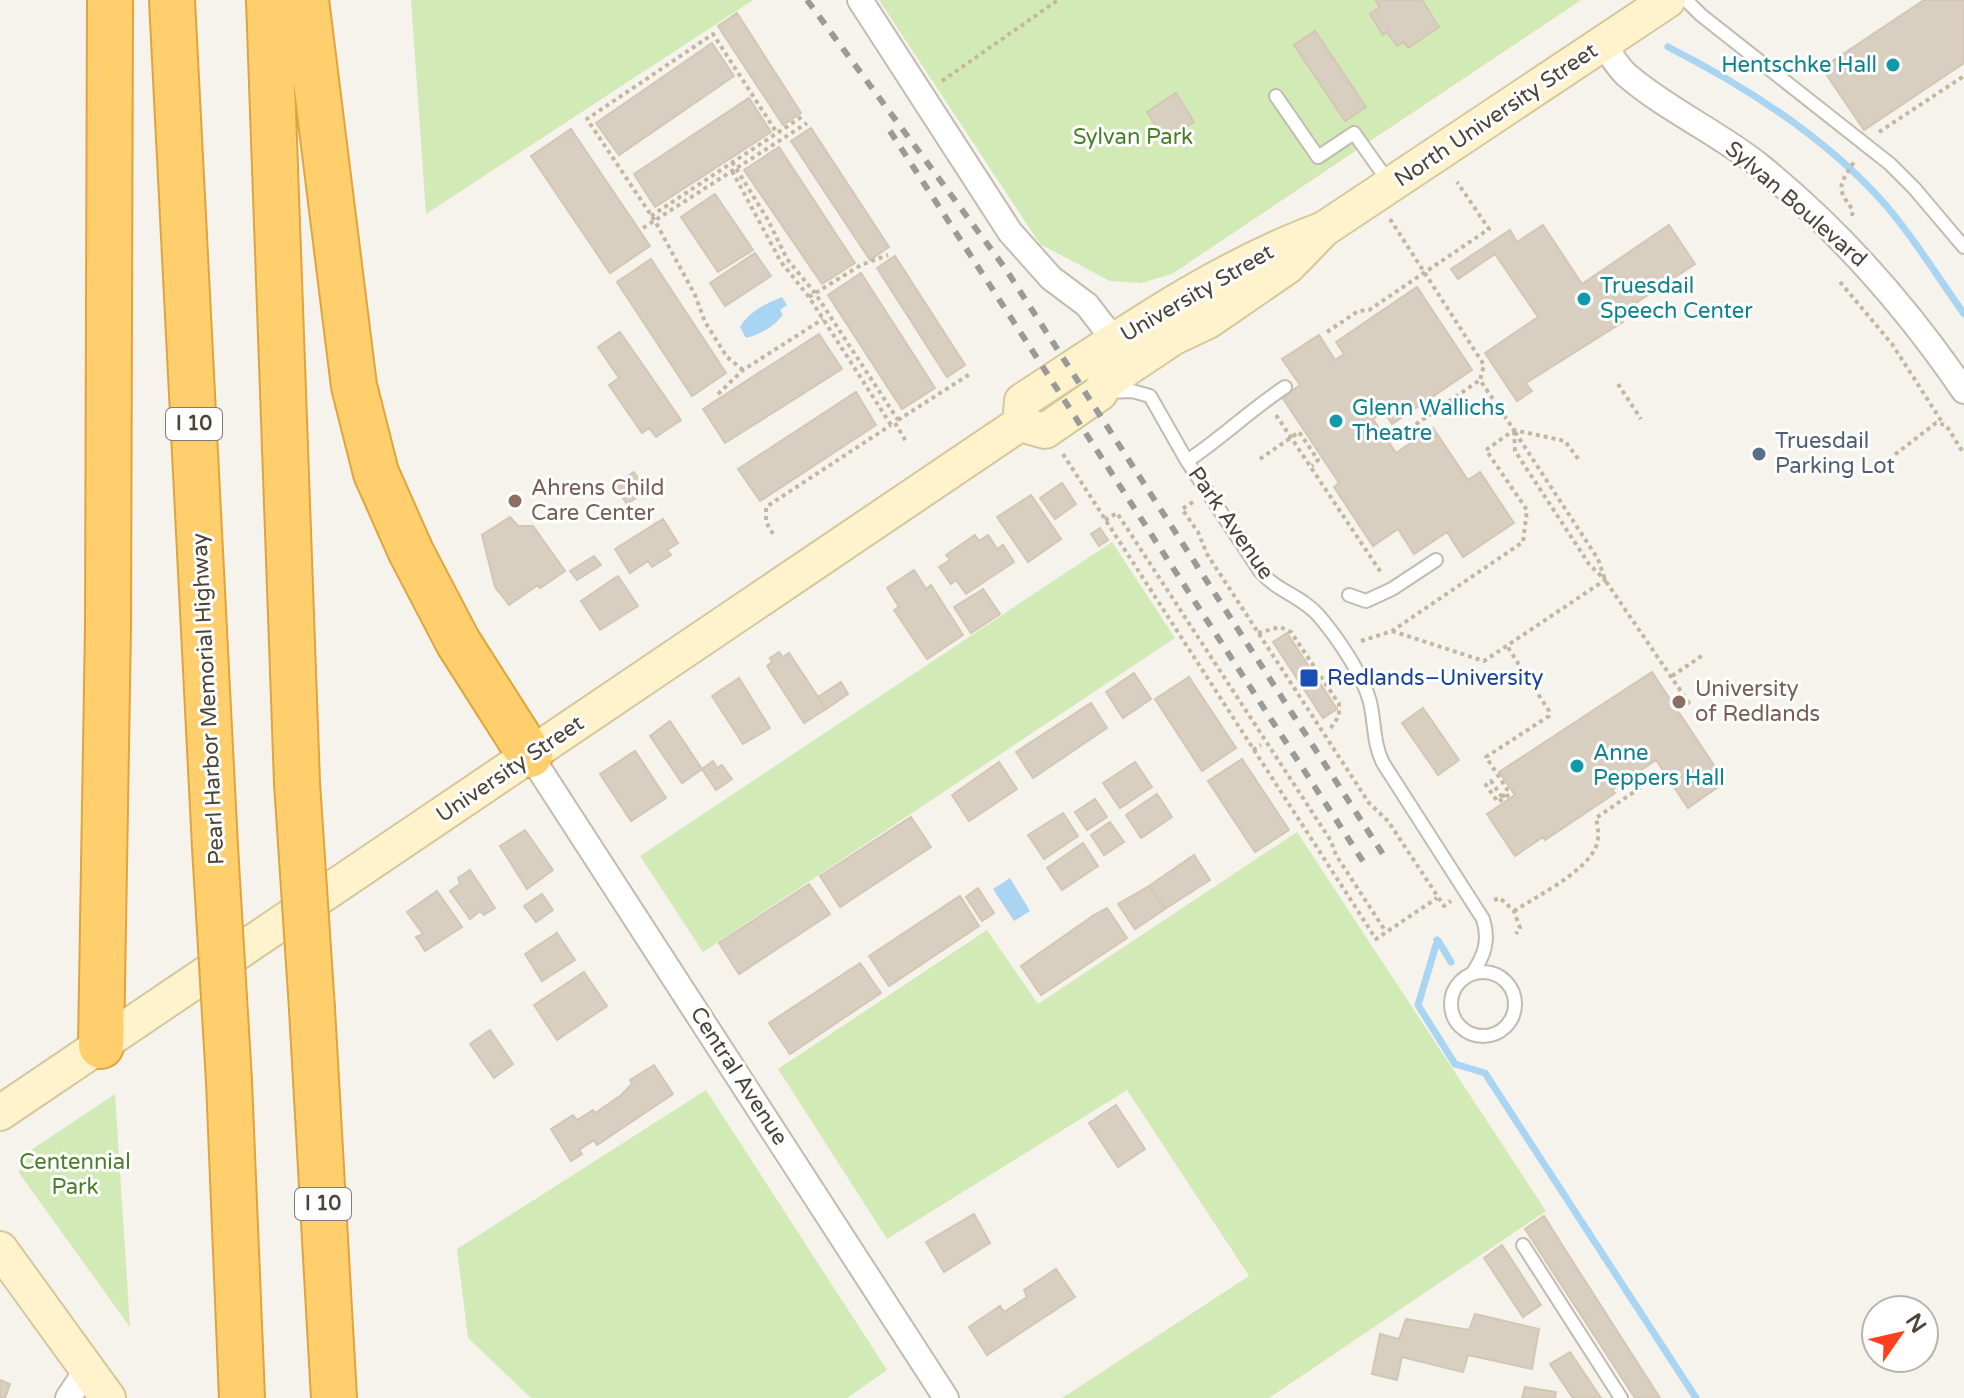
<svg xmlns="http://www.w3.org/2000/svg" width="1964" height="1398" font-family="'Varela Round',sans-serif">
  <rect width="100%" height="100%" fill="#f6f3ec"/>
  <path fill="#d2eab5" d="M411 0H753L426 214Z
    M879 0H1581L1172 274 1141 283 1110 281 1040 244Z
    M1112 542 1175 638 703 952 640 856Z
    M1297 832 1546 1211 1269 1398H1062L1249 1276 1127 1090 887 1239 778 1069 987 930 1038 1004Z
    M706 1090 887 1370 847 1398H531L468 1338 457 1249Z
    M115 1094 130 1327 19 1173 22 1156Z"/>
  <path fill="#a9d4f2" d="M782 297 787 305 780 310 783 315C773 327 762 334 746 338L740 327C750 311 765 304 782 297Z
    M1010 878 1030 911 1014 921 993 889Z"/>
  <g fill="none" stroke-linecap="round" stroke-linejoin="round">
    <path stroke="#a9d4f2" stroke-width="7" d="M1668 47C1747 87 1831 141 1889 209 1916 241 1939 279 1964 314
      M1437 940 1439 942 1436 945 1418 1005 1455 1064 1485 1073 1696 1398
      M1439 942 1451 962"/>
  </g>
  <path fill="#d8cfc1" stroke="#d3c7b4" stroke-width="2" d="M1375 0H1422L1439 27 1408 48 1404 42 1397 46 1387 32 1383 35 1370 14 1380 7Z
    M1924 0H1964V63L1864 130 1822 68Z
    M737 13 801 113 783 125 718 26Z
    M1315 31 1366 107 1345 121 1294 45Z
    M712 43 734 76 619 155 596 123Z
    M1176 93 1194 122 1165 141 1147 112Z
    M749 98 771 132 655 207 634 174Z
    M811 128 889 247 870 260 791 141Z
    M571 129 650 246 610 273 531 156Z
    M779 147 855 263 822 284 744 170Z
    M715 194 753 250 718 272 681 217Z
    M1543 225 1582 284 1669 225 1695 264 1618 315 1623 322 1526 383 1532 391 1517 401 1485 353 1538 317 1495 254 1458 279 1451 269 1510 230 1517 242Z
    M755 253 771 276 725 306 710 283Z
    M895 256 965 365 947 377 877 268Z
    M651 259 726 373 692 396 617 282Z
    M861 273 935 388 902 409 828 295Z
    M1417 287 1472 370 1392 424 1384 412 1373 419 1396 453 1433 428 1468 480 1480 472 1514 523 1463 557 1447 532 1414 554 1398 529 1373 546 1334 487 1339 483 1282 397 1300 385 1282 359 1319 335 1335 360 1344 354 1336 342Z
    M620 332 681 420 656 437 649 428 642 433 609 385 619 378 598 347Z
    M819 334 842 369 725 443 703 409Z
    M856 392 876 425 760 501 738 469Z
    M634 472 646 491 627 504 614 485Z
    M1062 483 1076 504 1055 519 1040 498Z
    M1031 495 1061 539 1028 562 997 517Z
    M510 517 518 526H533L565 571 540 588 538 585 509 605 495 587 482 535Z
    M663 519 678 543 667 550 671 555 652 567 648 561 630 573 615 549Z
    M1100 528 1108 540 1099 546 1091 534Z
    M975 535 979 541 988 535 997 549 1003 545 1014 562 966 594 956 580 951 584 939 567 950 560 946 555Z
    M594 556 601 565 577 580 570 571Z
    M914 570 926 589 931 585 963 635 927 659 894 610 899 607 887 588Z
    M618 576 638 606 600 630 581 601Z
    M983 589 1000 614 971 633 954 607Z
    M1287 633 1337 709 1323 718 1273 642Z
    M779 652 783 657 789 653 826 709 804 723 767 666 772 662 770 658Z
    M1652 672 1725 782 1688 808 1656 760 1612 790 1615 793 1545 840 1543 837 1515 856 1487 814 1515 795 1499 772Z
    M1134 673 1151 699 1123 718 1106 692Z
    M1189 677 1236 748 1202 771 1155 699Z
    M739 678 770 728 743 744 712 696Z
    M841 682 848 694 826 709 818 697Z
    M1091 703 1107 728 1033 778 1016 752Z
    M1423 708 1459 760 1438 775 1402 723Z
    M670 721 702 769 682 783 650 736Z
    M635 751 666 798 631 821 600 774Z
    M1242 759 1289 830 1255 852 1208 781Z
    M713 761 717 768 722 765 732 779 716 790 702 769Z
    M999 762 1017 789 969 821 952 795Z
    M1135 762 1152 787 1120 808 1103 783Z
    M1157 794 1172 817 1141 838 1126 815Z
    M1095 799 1107 817 1087 830 1075 812Z
    M1063 813 1078 836 1044 859 1028 835Z
    M911 817 931 847 840 907 820 876Z
    M1110 822 1124 842 1104 855 1091 835Z
    M525 830 553 870 527 889 500 846Z
    M1083 843 1098 866 1062 890 1047 868Z
    M1194 855 1210 880 1165 909 1149 886Z
    M470 870 495 908 484 915 480 911 470 919 450 891 460 884 458 878Z
    M809 884 830 914 739 974 719 943Z
    M1149 886 1165 909 1135 929 1118 904Z
    M978 888 994 913 982 921 966 897Z
    M437 891 462 927 425 951 416 937 423 934 407 912Z
    M542 894 553 910 536 922 524 906Z
    M960 896 979 926 889 986 869 956Z
    M1107 908 1127 938 1041 995 1021 966 1094 915Z
    M557 933 575 960 542 981 525 954Z
    M860 963 881 993 790 1054 769 1023Z
    M584 972 607 1006 557 1040 534 1005Z
    M490 1030 513 1064 494 1078 470 1044Z
    M654 1065 673 1094 597 1145 594 1140 579 1150 582 1154 571 1161 551 1129 573 1115 577 1120 593 1110 595 1113 620 1096 632 1084 630 1080Z
    M1116 1105 1145 1149 1118 1167 1089 1123Z
    M974 1214 990 1243 944 1272 926 1242Z
    M1544 1216 1564 1248 1660 1398H1635L1525 1229Z
    M1502 1245 1541 1305 1523 1317 1484 1258Z
    M1056 1269 1075 1297 987 1355 969 1327 1000 1306 1004 1312 1027 1297 1024 1290Z
    M1475 1314 1539 1329 1532 1369 1468 1355 1463 1372 1402 1357 1397 1380 1372 1374 1380 1334 1399 1339 1406 1319 1469 1330Z
    M1570 1352 1601 1398H1573L1550 1364Z
    M0 1380 10 1384 5 1398H0Z
    M1525 1387 1556 1392 1555 1398H1522Z"/>
  <g fill="none" stroke-linecap="round" stroke-linejoin="round">
    <defs>
      <path id="lane" d="M1686 0 1701 15 1890 164 1914 188 1964 247
        M1276 96 1318 157 1354 133 1388 181
        M1107 392 1132 391 1150 396 1187 461 1260 571C1276 591 1302 596 1319 616 1337 637 1363 675 1370 702 1375 723 1373 743 1383 763L1483 919C1490 941 1484 956 1472 974
        M1187 461C1222 438 1250 410 1285 387
        M1349 595 1366 601 1392 589 1436 560
        M1451 1004a32 32 0 1 1 64 0a32 32 0 1 1-64 0Z
        M1523 1245 1621 1398"/>
      <path id="street" d="M860 0 1010 232 1051 278 1087 305 1114 340
        M1603 44C1611 54 1618 69 1629 77 1669 111 1719 133 1760 166 1840 231 1906 306 1964 391
        M530 755 946 1398
        M68 1398 88 1368"/>
      <path id="secondary" d="M1020 424 1022 401C1119 338 1215 269 1324 229L1668 0
        M0 1113 1012 429 1020 424 1045 431 1100 393 1105 383 1174 337 1208 321 1288 266 1324 229
        M0 1249 108 1398"/>
      <path id="highway" d="M172 0 215 847
        M269 0 297 783
        M306 0 354 386 376 473 411 552 458 642 530 755
        M312 1009 334 1398
        M101 1046 108 627 110 0
        M229 1081 242 1398"/>
    </defs>
    <use href="#lane" stroke="#c2bbae" stroke-width="16"/>
    <use href="#street" stroke="#c2bbae" stroke-width="28"/>
    <use href="#secondary" stroke="#d6c79b" stroke-width="38"/>
    <use href="#highway" stroke="#e0a43c" stroke-width="48"/>
    <path stroke="#c4b79f" stroke-width="4" stroke-dasharray="4 4" stroke-linecap="butt" d="M942 81 1058 0
      M1879 132 1964 76
      M732 162 768 220 787 259 815 293 898 420
      M732 171 781 262 809 297 891 425
      M651 216 803 116
      M1852 216 1853 210C1834 186 1841 184 1855 160
      M1390 219 1484 365 1480 380 1514 430 1565 441 1579 460
      M643 228 807 123
      M1840 282 1892 344 1942 422
      M809 297 861 265 888 255
      M1327 332 1358 311 1369 310 1489 229 1457 182
      M743 370 727 357 705 322 695 295 655 221 587 119 713 34 777 133
      M1618 384 1641 419
      M718 394 743 370 823 319
      M1276 415 1382 574
      M898 420 970 374
      M895 423 907 443
      M1515 432 1598 559 1605 580 1691 706
      M1396 438 1480 380
      M1063 454 1376 939 1437 898
      M1260 459 1299 432 1318 460 1312 466
      M1876 469 1936 423 1946 425 1964 454
      M1193 502 1182 509 1198 532 1207 554 1369 803 1388 821 1444 906 1451 901
      M1105 520 1117 513 1331 841 1336 855 1386 932
      M773 534 766 522V507L891 425
      M1392 631 1484 661 1605 580 1589 564 1515 451 1514 430
      M1258 633 1280 627 1291 632 1339 704V716L1330 729
      M1361 641 1392 631 1523 542 1527 510 1486 450 1514 430
      M1672 676 1703 655
      M1253 750 1261 745
      M1502 797 1506 794 1507 789 1486 757 1549 716V711L1507 646
      M1502 797 1491 781 1486 785 1498 802 1513 792
      M1494 900 1500 898 1514 911 1520 928 1516 934
      M1514 911C1537 896 1582 874 1595 849 1600 839 1598 828 1596 818L1650 781"/>
    <use href="#lane" stroke="#fff" stroke-width="12"/>
    <use href="#street" stroke="#fff" stroke-width="24"/>
    <use href="#secondary" stroke="#fff3cd" stroke-width="34"/>
    <use href="#highway" stroke="#ffcf6e" stroke-width="44"/>
    <path stroke="#9a9a9a" stroke-width="6" stroke-dasharray="10 10" stroke-linecap="butt" d="M807 0 1005 268 1386 859
      M890 131 1368 869"/>
    <defs>
      <path id="highway-bridge" d="M297 783 312 1009
        M215 847 229 1081"/>
    </defs>
    <use href="#highway-bridge" stroke="#e0a43c" stroke-width="48" stroke-linecap="butt"/>
    <use href="#highway-bridge" stroke="#ffcf6e" stroke-width="44"/>
  </g>
  <g fill="#0f9aa8" stroke="#fff" stroke-width="3">
    <circle cx="1893" cy="65" r="8"/>
    <circle cx="1584" cy="299" r="8"/>
    <circle cx="1336" cy="421" r="8"/>
    <circle cx="1577" cy="766" r="8"/>
  </g>
  <circle fill="#5c6f8a" stroke="#fff" stroke-width="3" cx="1759" cy="454" r="8"/>
  <g fill="#8d6e63" stroke="#fff" stroke-width="3">
    <circle cx="515" cy="501" r="8"/>
    <circle cx="1679" cy="702" r="8"/>
  </g>
  <rect fill="#1a4fb4" stroke="#fff" stroke-width="3" x="1299" y="668" width="20" height="20" rx="4"/>
  <g text-anchor="middle" dominant-baseline="central" stroke-width="6" stroke-linejoin="round" paint-order="stroke">
    <g fill="#fff" stroke="#817c74" stroke-width="2">
      <rect x="166" y="408" width="56" height="32" rx="6"/>
      <rect x="295" y="1188" width="56" height="32" rx="6"/>
    </g>
    <g font-size="20" font-weight="bold" fill="#4b4439">
      <text x="194" y="424">I 10</text>
      <text x="323" y="1204">I 10</text>
    </g>
    <g font-size="22" fill="#0d838f" stroke="#fff" text-anchor="start">
      <text x="1877" y="65" text-anchor="end">Hentschke Hall</text>
      <text x="1600" y="286">Truesdail<tspan x="1600" dy="25">Speech Center</tspan></text>
      <text x="1352" y="408">Glenn Wallichs<tspan x="1352" dy="25">Theatre</tspan></text>
      <text x="1593" y="753">Anne<tspan x="1593" dy="25">Peppers Hall</tspan></text>
    </g>
    <g font-size="22" fill="#4b4439" stroke="#fff">
      <text transform="translate(1496 115) rotate(-34)">North University Street</text>
      <text transform="translate(1796 204) rotate(41)">Sylvan Boulevard</text>
      <text transform="translate(1197 293) rotate(-30)">University Street</text>
      <text transform="translate(1231 523) rotate(55)">Park Avenue</text>
      <text transform="translate(208 699) rotate(-93)">Pearl Harbor Memorial Highway</text>
      <text transform="translate(510 769) rotate(-34)">University Street</text>
      <text transform="translate(739 1076) rotate(57)">Central Avenue</text>
    </g>
    <g font-size="22" fill="#4a7f2a" stroke="#fff">
      <text x="1133" y="137">Sylvan Park</text>
      <text x="75" y="1162">Centennial<tspan x="75" dy="25">Park</tspan></text>
    </g>
    <g font-size="22" fill="#4e5e75" stroke="#fff" text-anchor="start">
      <text x="1775" y="441">Truesdail<tspan x="1775" dy="25">Parking Lot</tspan></text>
    </g>
    <g font-size="22" fill="#785e54" stroke="#fff" text-anchor="start">
      <text x="531" y="488">Ahrens Child<tspan x="531" dy="25">Care Center</tspan></text>
      <text x="1695" y="689">University<tspan x="1695" dy="25">of Redlands</tspan></text>
    </g>
    <g font-size="22" fill="#164399" stroke="#fff" text-anchor="start">
      <text x="1327" y="678">Redlands–University</text>
    </g>
  </g>
  <g transform="translate(1900 1334) rotate(56)"><circle r="38" fill="#ffffff" stroke="#b7b4b0" stroke-width="2"/>
  <path d="M0-6L14 30L0 20L-14 30Z" fill="#fc3f1d"/>
  <text y="-12" font-size="22" font-weight="bold" text-anchor="middle" fill="#4b4439">N</text>
  </g>
</svg>
